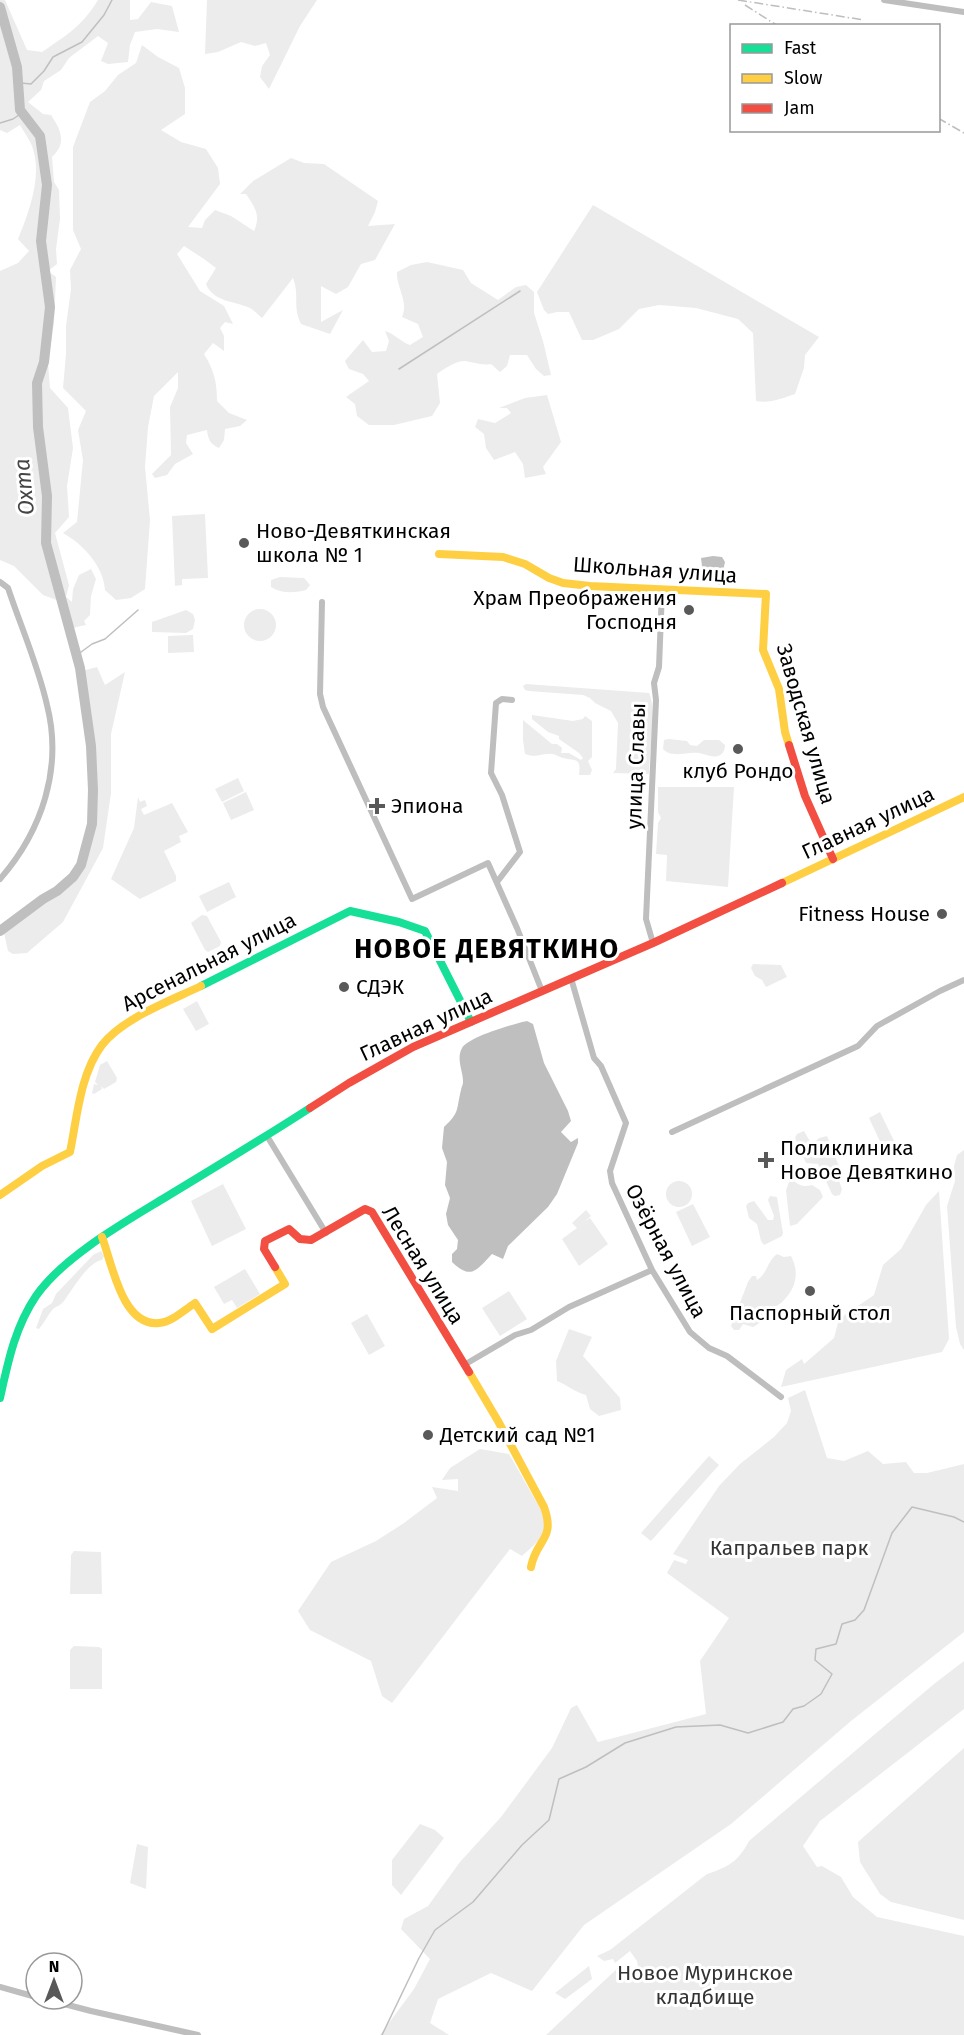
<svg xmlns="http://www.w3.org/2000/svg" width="964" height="2035" font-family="'Fira Sans',sans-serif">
  <rect width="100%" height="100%" fill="#fff"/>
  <path fill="#ececec" d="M0 0H5L27 50 42 52C67 35 82 26 98 0H130V20L138 19 151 2 172 6 179 32 157 29 135 32 130 45 128 62 108 64 101 61 108 43 98 36 69 58 61 70 44 81 41 90 28 102 43 114 51 115C61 130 67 143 52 157L54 182 59 190 60 219 56 249 57 264 48 271 56 277 54 323 48 363 50 388 68 408 73 448 67 486 69 517 55 533 69 585 66 597 72 602 73 589 79 575 91 569 96 579 91 596 90 615 84 621 86 625 72 628 62 602 43 595 14 566 0 560V271L18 263 29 251 18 239C29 212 43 175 32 146 29 139 24 132 20 125L7 133 0 130Z
    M207 0H317L300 26 269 89 260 77 262 66 270 55 266 43 255 46 241 42 218 52 205 54Z
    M142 45 158 57 179 68 185 88V114L161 130 181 142 206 149 218 168 220 184 188 227 202 228 205 220 215 210 231 216 254 231C261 216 255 207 246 194H240L253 181 291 158 304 163 324 164 378 201 375 212 368 226 395 224 375 260 361 264 348 287 336 294 321 286V322L343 310 330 334 301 324C292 305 300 296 293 278L262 318C258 315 254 310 250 308 235 301 213 302 206 284L216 268 204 259 184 246 177 254 200 291 224 306 233 324 225 322 220 328 224 336V351L213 343 204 354C214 370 217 382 217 401L229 413 247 420 240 426 225 429 224 440 219 448C210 444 208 439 207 430L187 435 186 443 193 454 175 464 167 475 155 478 152 474 171 455 170 407 178 388V372L154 396 148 427 145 467 150 520 145 589 131 598 116 600 105 590C104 567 83 544 63 533L77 522 83 460 78 430 86 411 63 388 66 354V326L71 289 70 270 81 249 73 230V147L90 102 105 91 118 75 136 63Z
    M593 205 819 337 805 355 804 368 795 394C783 398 769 404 756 401L753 333 738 319 696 308 659 305 639 309 619 329 593 340H582L569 312H557L548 314 544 310 537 292Z
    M427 262 463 270 471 283 498 300 516 287 526 285 534 292V313L543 341 551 375 544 376 536 369 527 355H510L507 366 500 372 491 364C481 366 474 362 465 361 455 361 444 369 437 374L440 403 432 416 394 425H369L357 416 355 404 346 397 369 381 363 374 349 369 345 361 363 340 372 352 386 351 389 341 385 331C395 334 401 342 410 345L423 337 418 324 402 317C409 301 396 287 397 272L411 265Z
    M547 395 561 442 543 467 546 474 525 478 523 464 515 452 494 460 486 448 484 434 475 427 478 419 495 423 511 413 507 408H499L525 398Z
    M205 514 208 578 182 579V585L175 586 172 516Z
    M280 577 304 578 310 585 306 590C294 593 282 594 271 587V580Z
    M244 625a16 16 0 1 1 32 0a16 16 0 1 1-32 0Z
    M186 610 193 614 195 620 193 629 186 633 152 632V622Z
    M193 635 194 652 168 653V636Z
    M97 667 105 685 125 672 111 734V793L103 848 63 922 27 953 13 954 8 951 4 933 34 909 71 884 82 866 95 824 92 734 82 671Z
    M526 684 649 693C657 708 649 755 649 774L613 773 616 769 618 723 611 711 595 703 590 698 583 695 529 691 525 690 523 686Z
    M532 715 573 721 583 719 585 716 592 721V757L588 761 592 770 590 775H579C581 758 577 761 563 758 559 757 553 753 549 754 539 754 536 758 525 754L523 740V720L552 744H557L562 748 561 753H569L581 760 583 758 579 753 559 739V736L548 732 532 719Z
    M669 739 687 741 690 745 697 746 704 740H719L725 745C725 750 723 754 718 756 711 758 706 754 699 753 687 751 672 759 663 749L664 740Z
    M238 778 244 791 222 802 215 789Z
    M658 787H734L728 887 666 881 667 855 656 854 658 823 661 818 658 812Z
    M246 792 254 810 231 820 223 803Z
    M138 797 140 802 145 800 147 806 141 809 144 815 172 803 188 832 179 836 181 842 164 851 176 876V881L140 899 111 879 134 828Z
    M229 882 236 897 207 912 199 896Z
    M202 915 207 916 221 942 220 946 208 952 205 950 191 923Z
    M753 964 781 965 787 977 766 987 762 980 755 976 751 968Z
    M197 1001 209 1024 196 1031 183 1009Z
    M107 1061 117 1078 116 1082 104 1089 101 1086 102 1089 94 1094 92 1093 94 1084 98 1085 95 1082 100 1065Z
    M880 1112 898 1149 886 1154 869 1118Z
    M804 1131 815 1150V1142L819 1138 827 1136 840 1169 838 1178 842 1189 840 1195 835 1196 832 1194 818 1164 806 1163 795 1138 797 1134Z
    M964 1150V1350L960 1344 956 1327 947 1206 955 1181 954 1166 957 1155Z
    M794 1181C800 1186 804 1187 812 1185L820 1190 823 1197 797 1224 790 1226 786 1190 789 1182Z
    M666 1194a13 13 0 1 1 26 0a13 13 0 1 1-26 0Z
    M223 1184 246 1229 212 1246 191 1201Z
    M939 1191 949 1339 942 1352 781 1387 786 1370 802 1359 804 1364 834 1338 839 1319 874 1295 883 1265 901 1249 926 1205Z
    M770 1196 777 1197 783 1233 782 1236 764 1245 761 1241 757 1224 749 1218 746 1206 748 1203 754 1201 768 1220H773L774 1216 768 1200Z
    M693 1204 710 1237 692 1246 676 1212Z
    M586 1210 591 1216 584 1222 590 1218 608 1244 579 1266 562 1239 577 1228 572 1223Z
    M101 1251 104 1256 102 1260C88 1262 72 1290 64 1301 61 1305 57 1306 53 1309 48 1315 44 1323 39 1329L36 1328 43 1309 52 1303 56 1294 93 1255Z
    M777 1254 784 1257 791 1256C799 1271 797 1286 785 1299 782 1303 777 1305 774 1308 766 1315 762 1323 753 1327L743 1324 739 1330H734L731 1326 748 1282 752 1276H756L757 1280C768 1273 767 1261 777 1254Z
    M245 1269 260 1294 237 1308 232 1300 224 1304 214 1287Z
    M509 1291 527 1319 500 1336 482 1308Z
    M367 1314 385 1346 369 1355 351 1323Z
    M569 1329 592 1337 583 1356 620 1398 621 1410 599 1416 590 1409 586 1395C574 1392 568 1385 557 1381L556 1361Z
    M805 1390 827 1458 844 1461 868 1451 883 1464 906 1462 914 1473H927L964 1464V1632L851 1721 731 1824 584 1925 532 1991 491 1973 438 1999 430 2023 449 2035H380L414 1989 430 1959 401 1929 404 1919 428 1906 460 1862 501 1817 552 1748 571 1708 577 1705 598 1742 706 1714 700 1661 729 1618 667 1573 674 1560 686 1564 688 1560 673 1554 719 1486 740 1464 774 1437 787 1423 791 1411 788 1398Z
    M480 1449 509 1454 545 1517C548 1536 535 1544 522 1556L510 1549 392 1703 382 1696 371 1661 310 1630 298 1611 331 1562 376 1541 404 1523 437 1498 432 1487 458 1491V1479L442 1480 450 1468Z
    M709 1456 719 1465 651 1541 641 1533Z
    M74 1551 101 1552 102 1594H70L71 1555Z
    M74 1646 99 1647 102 1649V1689H70V1650Z
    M964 1661V1709L820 1821 803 1846 817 1867 822 1866 841 1877 853 1897 877 1917 964 1936V2035H546L619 1967 640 1978 637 1961 630 1951 615 1963 613 1959 604 1961 597 1956 610 1950 707 1874C728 1867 738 1862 749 1841L934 1684Z
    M964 1748V1920L891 1902 880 1894 860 1862 858 1842Z
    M420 1824 435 1830 444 1838 401 1895 392 1885V1860Z
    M137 1844 148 1847 146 1889 130 1883Z
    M589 1966 592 1979 565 1999 555 1993Z"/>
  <path fill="#bfbfbf" d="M713 556 722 557 725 562 720 585 710 581 701 583 698 581 702 566 701 558Z
    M527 1021 533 1024 544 1063 568 1111 571 1121 561 1132 571 1142 578 1138V1143L557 1194 548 1207 508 1246 503 1259 492 1254C476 1271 471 1280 452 1262V1254L457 1249 458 1240 448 1225 446 1214 450 1198 445 1185 447 1162 442 1148 444 1127C460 1112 456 1110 461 1090 462 1085 463 1086 463 1081 463 1071 456 1059 462 1048 468 1037 513 1024 527 1021Z"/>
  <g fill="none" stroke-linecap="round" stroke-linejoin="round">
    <path stroke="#bfbfbf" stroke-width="1.5" d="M18 76 21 83 31 84 44 71 53 57 82 42 104 15 112 0
      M0 123 13 119 22 113
      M399 369 520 291
      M77 655 92 644 105 639 138 610
      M382 2035 419 1958 435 1930 473 1902 522 1845 549 1820 559 1779 586 1767 625 1743 676 1727 720 1725 748 1733 783 1722 793 1709 804 1706 821 1694 832 1674 815 1660 816 1649 836 1644 842 1624 855 1620 864 1610 892 1533 912 1507 954 1517 964 1522"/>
    <path stroke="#bfbfbf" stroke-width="10" d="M0 7 17 67 20 110 40 136 47 185 41 241 50 307 44 362 37 383 38 427 47 496 46 543 80 668 91 746 93 790 92 824 81 865 73 877 57 891 43 899 0 931"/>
    <path stroke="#bebebe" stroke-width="6" d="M884 0 964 12
      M0 582 8 588C21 627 38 665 47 705 63 768 42 831 0 879
      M322 602 320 694 323 707 412 899 488 863 517 928 542 991
      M497 882 520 852 502 795 491 773 496 703 502 699 512 700
      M653 943 646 919 656 700 654 683 659 667 662 591
      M571 978 594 1058 601 1066 626 1123 610 1171 612 1183 652 1270 690 1332 709 1348 727 1356 781 1397
      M672 1132 858 1046 877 1026 940 991 964 980
      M267 1136 326 1233
      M464 1365 515 1335 531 1330 569 1307 652 1270
      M0 1987 36 1997
      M45 1999 91 2011 198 2035"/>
    <path stroke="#16e098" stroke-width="8" d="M201 986 350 911 399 922 425 931 471 1022
      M0 1398C8 1362 15 1327 36 1296 64 1256 125 1222 166 1197 214 1168 262 1139 310 1108"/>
    <path stroke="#ffcf43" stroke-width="8" d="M439 554 503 557 525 564 549 578 563 583 590 586 766 594 763 650 779 689 785 732 789 745
      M782 883 964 797
      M0 1195 42 1166 70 1152C77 1118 80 1074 102 1045 123 1018 170 1001 201 986
      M102 1237C112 1263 122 1327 159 1323 172 1322 184 1310 195 1303L212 1329 285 1284 275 1267
      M469 1372 498 1421 544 1507C556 1540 536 1539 531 1567"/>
    <path stroke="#f24e42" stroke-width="8" d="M789 745 805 796 833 859
      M310 1108 349 1083 413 1047 653 943 782 883
      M275 1267 264 1249 265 1241 289 1229 300 1239 311 1240 365 1209 372 1212 469 1372"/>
    <path stroke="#bebebe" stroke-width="1.5" stroke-dasharray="9 3 1.5 3" stroke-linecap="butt" d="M738 0 864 20
      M745 5 778 26
      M938 118 964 133"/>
  </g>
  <g fill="#595959" stroke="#fff" stroke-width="2">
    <circle cx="244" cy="543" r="6"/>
    <circle cx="689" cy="610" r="6"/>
    <circle cx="738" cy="749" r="6"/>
    <path d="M374 797h6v6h6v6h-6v6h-6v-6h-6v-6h6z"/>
    <circle cx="942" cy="914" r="6"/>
    <circle cx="344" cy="987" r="6"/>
    <path d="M763 1151h6v6h6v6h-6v6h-6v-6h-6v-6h6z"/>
    <circle cx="810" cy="1291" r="6"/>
    <circle cx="428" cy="1435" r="6"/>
  </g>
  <g text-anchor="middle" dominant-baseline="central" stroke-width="6" stroke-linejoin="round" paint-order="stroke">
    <g font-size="21" fill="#000" stroke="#fff" text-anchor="start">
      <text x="256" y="531">Ново-Девяткинская<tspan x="256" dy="24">школа № 1</tspan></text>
      <text x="677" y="598" text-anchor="end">Храм Преображения<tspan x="677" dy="24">Господня</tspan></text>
      <text x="738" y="771" text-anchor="middle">клуб Рондо</text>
      <text x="391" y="806">Эпиона</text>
      <text x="930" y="914" text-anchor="end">Fitness House</text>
      <text x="356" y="987">СДЭК</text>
      <text x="780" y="1148">Поликлиника<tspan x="780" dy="24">Новое Девяткино</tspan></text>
      <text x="810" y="1313" text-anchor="middle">Паспорный стол</text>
      <text x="440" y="1435">Детский сад №1</text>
    </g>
    <g font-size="21" fill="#000" stroke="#fff">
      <text transform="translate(655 570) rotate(4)">Школьная улица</text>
      <text transform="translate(806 724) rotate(74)">Заводская улица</text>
      <text transform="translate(636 766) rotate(-88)">улица Славы</text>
      <text transform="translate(868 823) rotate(-25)">Главная улица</text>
      <text transform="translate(209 962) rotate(-27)">Арсенальная улица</text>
      <text transform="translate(426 1025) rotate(-25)">Главная улица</text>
      <text transform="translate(666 1251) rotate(62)">Озёрная улица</text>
      <text transform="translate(423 1265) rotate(58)">Лесная улица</text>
    </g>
    <g font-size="21" fill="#333" stroke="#fff">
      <text x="789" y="1548">Капральев парк</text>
      <text x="705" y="1973">Новое Муринское<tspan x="705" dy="24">кладбище</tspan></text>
    </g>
    <g font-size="22" font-style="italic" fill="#444" stroke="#fff">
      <text transform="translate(24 487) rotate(-95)">Охта</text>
    </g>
    <g font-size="27" font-weight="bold" letter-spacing="1.5" fill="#000" stroke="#fff">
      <text x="487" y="949">НОВОЕ ДЕВЯТКИНО</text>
    </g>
  </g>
  <rect x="730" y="24" width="210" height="108" fill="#ffffff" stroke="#999999" stroke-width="1.5"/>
  <rect x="742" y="44" width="30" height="9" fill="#16e098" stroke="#999999" stroke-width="1.5"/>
  <text x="784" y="54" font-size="18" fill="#000000">Fast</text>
  <rect x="742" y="74" width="30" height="9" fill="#ffcf43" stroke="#999999" stroke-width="1.5"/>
  <text x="784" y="84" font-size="18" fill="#000000">Slow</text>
  <rect x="742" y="104" width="30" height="9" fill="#f24e42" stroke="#999999" stroke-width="1.5"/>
  <text x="784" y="114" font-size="18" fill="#000000">Jam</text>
  <g transform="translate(54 1981)"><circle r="28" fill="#ffffff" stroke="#999999" stroke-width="1.5"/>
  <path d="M0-4.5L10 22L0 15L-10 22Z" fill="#595959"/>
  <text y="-9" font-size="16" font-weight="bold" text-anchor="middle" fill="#000000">N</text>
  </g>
</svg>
